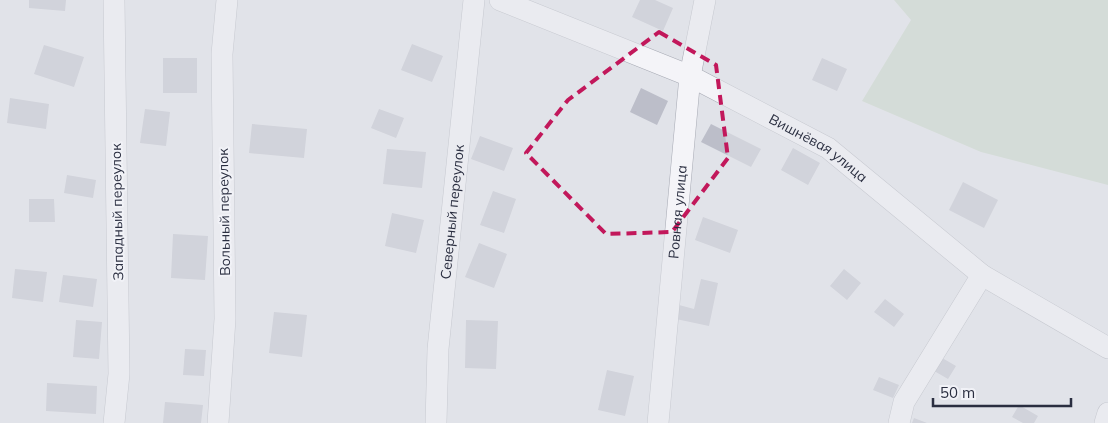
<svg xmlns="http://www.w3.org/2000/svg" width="1108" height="423" font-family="Mulish,sans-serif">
  <rect width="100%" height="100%" fill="#e1e3e9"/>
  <path fill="#c4d3c3" d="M894 0H1108V185L981 152 862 101 911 20Z"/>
  <path fill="#bcbec9" d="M29 0H66L65 11 29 8Z
    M640 0H655L673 8 663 31 632 17Z
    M412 44 443 56 432 82 401 70Z
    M44 45 84 57 74 87 34 74Z
    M163 58H197V93H163Z
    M822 58 847 69 837 91 812 80Z
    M641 88 668 101 657 125 630 112Z
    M10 98 49 104 46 129 7 123Z
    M145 109 170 112 166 146 140 143Z
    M379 109 404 118 396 138 371 128Z
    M252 124 307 129 304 158 249 153Z
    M711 124 761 149 751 167 701 142Z
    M480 136 513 148 504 171 471 159Z
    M793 148 820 163 808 185 781 170Z
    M387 149 426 152 422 188 383 184Z
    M67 175 96 180 93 198 64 193Z
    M963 182 998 200 984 228 949 210Z
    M493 191 516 199 504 233 480 225Z
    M29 199H54L55 222H29Z
    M392 213 424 220 416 253 385 246Z
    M703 217 738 230 730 253 695 240Z
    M173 234 208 236 205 280 171 278Z
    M479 243 507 254 494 288 465 277Z
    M15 269 47 272 43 302 12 298Z
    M844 269 861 283 847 300 830 286Z
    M63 275 97 279 93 307 59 302Z
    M701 279 718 283 709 326 676 319 679 305 694 309Z
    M885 299 904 314 894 327 874 312Z
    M274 312 307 315 302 357 269 353Z
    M76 320 102 322 99 359 73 357Z
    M466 320 498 321 496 369 465 368Z
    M185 349 206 350 204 376 183 375Z
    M937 355 956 366 948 379 929 368Z
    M607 370 634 376 625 416 598 410Z
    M879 377 899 385 893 398 873 390Z
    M47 383 97 386 96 414 46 411Z
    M165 402 203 405 201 423H163Z
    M1019 405 1038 416 1034 423H1023L1012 417Z
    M914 418 927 423H912Z"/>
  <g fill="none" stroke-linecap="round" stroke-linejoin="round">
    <defs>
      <g id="minor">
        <path id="s1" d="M500 0 690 76 828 148 982 275 1108 348"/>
        <path d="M114 423 119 374 114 0"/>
        <path d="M218 423 225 319 222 54 227 0"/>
        <path id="s2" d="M436 423 438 349 474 0"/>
        <path id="s3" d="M658 423 690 76 705 0"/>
        <path d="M899 423 904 402 982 275"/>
        <path d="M1105 423 1108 413"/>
      </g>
    </defs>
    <use href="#minor" stroke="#a6a9b3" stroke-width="22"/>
    <use href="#minor" stroke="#f4f4f8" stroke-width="21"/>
  </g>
  <path d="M0 0H1108V423H0ZM659 32 716 65 728 158 672 232 606 234 526 153 568 100Z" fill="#e1e3e9" fill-opacity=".55" fill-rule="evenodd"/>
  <path fill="none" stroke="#c2185b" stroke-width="4" stroke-dasharray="10 6" stroke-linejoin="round" d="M659 32 716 65 728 158 672 232 606 234 526 153 568 100Z"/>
  <g text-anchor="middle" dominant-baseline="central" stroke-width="4" stroke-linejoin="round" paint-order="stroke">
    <g font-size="14" fill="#2a2e40" stroke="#f1f2f7">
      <text stroke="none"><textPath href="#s1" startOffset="352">Вишнёвая улица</textPath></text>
      <text stroke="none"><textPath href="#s2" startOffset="212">Северный переулок</textPath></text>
      <text stroke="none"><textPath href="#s3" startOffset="212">Ровная улица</textPath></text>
      <text transform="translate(117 212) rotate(-91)">Западный переулок</text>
      <text transform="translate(224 212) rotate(-91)">Вольный переулок</text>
    </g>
  </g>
  <path d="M933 398v8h138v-8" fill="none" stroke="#2a2e40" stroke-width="2.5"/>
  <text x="940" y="398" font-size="15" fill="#2a2e40" stroke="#f1f2f7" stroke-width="4" paint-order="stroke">50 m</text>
</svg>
